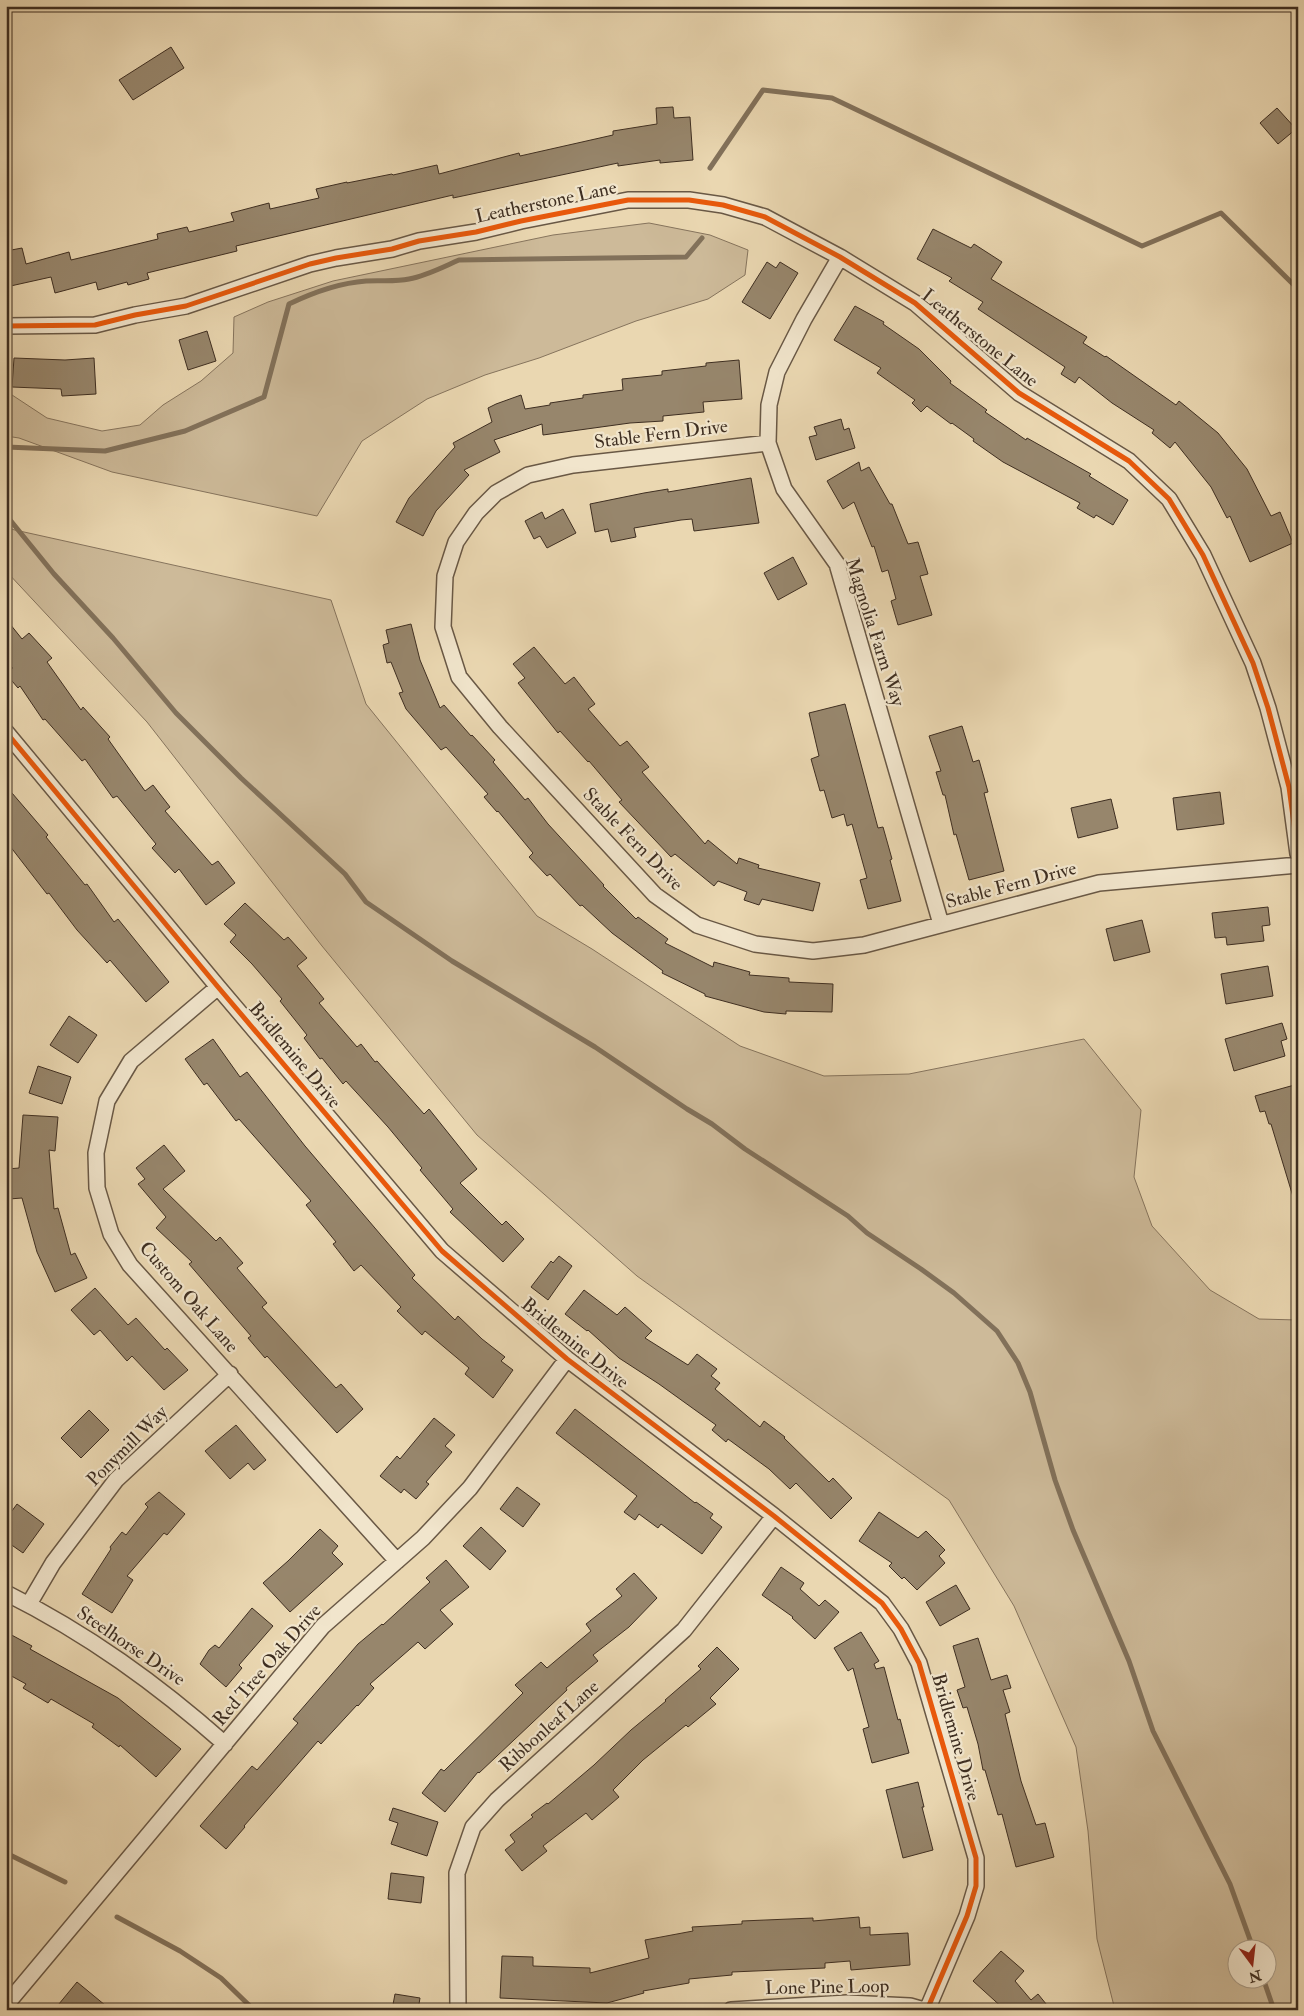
<svg xmlns="http://www.w3.org/2000/svg" width="1304" height="2016" font-family="'IM FELL Double Pica',serif">
  <rect width="100%" height="100%" fill="#ead7b1"/>
  <filter id="stains"><feTurbulence type="fractalNoise" baseFrequency=".004" numOctaves="4"/><feColorMatrix values="0 0 0 0 .2 0 0 0 0 .09 0 0 0 0 .02 0 0 0 .5 -.17"/></filter>
  <radialGradient id="worn" r=".72"><stop offset=".6" stop-color="#630" stop-opacity="0"/><stop offset="1" stop-color="#630" stop-opacity=".3"/></radialGradient>
  <path fill="#cdba99" stroke="#86745d" fill-rule="evenodd" d="M649 223 710 235 748 250 745 275 708 299 636 321 539 358 485 375 427 399 362 441 317 516 112 472 19 438 6 436V391L47 418 102 431 140 425 163 405 201 381 233 353 234 317 268 302 333 281 553 235Z
    M6 528 331 600 366 704 537 916 592 949 740 1046 824 1076 909 1074 1084 1039 1141 1110 1134 1177 1152 1226 1210 1290 1259 1319 1298 1320V2010H1115L1097 1939 1088 1831 1076 1747 1014 1606 949 1500 637 1276 477 1135 322 946 147 722 6 571ZM1236 1948H1266V1978H1236Z"/>
  <g fill="none" stroke-linecap="round" stroke-linejoin="round">
    <path stroke="#82715a" stroke-width="5" d="M710 168 763 90 832 98 1142 246 1221 213 1298 289
      M6 447 105 451 185 431 264 397 289 304C314 292 338 283 366 281 380 280 395 282 409 279 426 276 443 267 459 260L686 257 702 238
      M6 515 54 574 113 638 176 713 241 778 345 874 366 902 452 961 595 1047 687 1109 712 1124 745 1149 848 1216 867 1233 921 1269 954 1293 997 1331 1018 1363 1030 1392 1055 1480 1073 1530 1129 1661 1153 1731 1230 1884 1253 1948
      M6 1853 65 1882
      M117 1917 180 1951 221 1978 254 2010
      M1263 1978 1274 2010"/>
  </g>
  <path fill="#97866c" stroke="#3e2e21" d="M171 47 184 68 133 100 119 80Z
    M673 107 674 118 690 117 693 160 660 163V160L618 166V163L453 198V195L236 246 237 251 147 273 149 279 128 285 127 282 98 290 96 282 55 293 51 277 6 287V251L22 248 26 264 69 252 71 260 158 239 157 234 187 227 189 232 234 221 231 213 269 203 270 209 319 198 316 189 347 182V183L392 174 393 175 437 165 439 174 519 153 520 156 613 135V131L657 124 656 108Z
    M1277 108 1296 129 1278 144 1260 123Z
    M933 229 971 248 974 244 1002 262 991 279 1087 337 1083 343 1105 357 1106 356 1176 405 1179 401 1218 433 1247 469 1271 516 1280 512 1293 543 1250 562 1230 516 1227 518 1211 487 1175 442 1170 448 1152 433 1154 430 1112 403 1079 377 1075 383 1061 374 1065 367 978 309 983 302 949 281 952 278 917 259Z
    M767 262 776 268 780 262 798 273 770 319 742 302Z
    M855 306 884 322 883 324 919 349 951 381 950 383 987 410 985 412 1026 440 1027 438 1091 474 1089 476 1128 500 1113 525 1096 515 1094 518 1077 508 1080 503 1003 462 973 441 974 439 952 423 951 424 927 406 921 412 912 403 915 400 877 373 881 368 834 340Z
    M207 331 216 361 188 370 179 340Z
    M14 358 65 360 94 358 96 394 62 396 61 389 12 387Z
    M739 360 742 399 703 402 704 412 663 416V421L630 423 543 435 542 424 494 440 500 452 464 470 469 475 436 511 423 536 396 522 409 498 455 447 453 443 492 422 488 408 496 404 521 395 525 409 550 405V403L583 398V395L623 390 622 379 662 375V371L706 366V363Z
    M841 419 844 430 849 428 855 448 816 460 809 437 817 435 814 427Z
    M859 462 861 471 869 467 890 504H892L908 544 918 542 928 574 920 576 932 615 898 625 891 601 896 599 888 570 882 572 874 546 872 547 854 502 843 509 827 481Z
    M751 478 759 523 694 531 692 519 681 520 634 528 636 537 611 542 608 529 595 532 590 504 644 493 668 489V492Z
    M563 509 576 533 547 548 540 536 534 539 525 521 542 512 545 519Z
    M793 557 807 584 778 600 764 573Z
    M6 619 22 639 29 633 52 658 47 662 81 710 83 707 110 737 108 739 145 791 153 785 170 807 165 811 212 865 218 861 235 883 206 905 179 869 175 873 152 848 156 844 117 796 113 798 85 759 82 761 45 719 43 720 20 686 18 688 6 674 13 668 6 661Z
    M411 624 420 660 440 708 444 705 471 736 472 735 495 760 493 762 525 800 528 798 548 824 604 885 603 886 636 919 638 917 668 939 665 943 713 967 714 962 750 972 749 975 789 978V982L833 984 832 1012 786 1011V1014L764 1012 705 996V994L662 973 663 971 612 933 582 905 580 906 550 874 547 876 529 857 533 853 498 811 497 812 484 797 488 794 446 747 441 750 406 709 399 693 403 692 391 662 387 663 383 645 389 643 386 630Z
    M534 647 565 684 574 677 595 704 588 709 620 746 627 741 649 767 642 772 705 844 708 840 737 864 739 858 759 865 758 868 820 883 813 911 762 899 759 905 744 900 747 892 718 881 714 886 675 854 671 857 619 802 622 800 589 761 588 762 560 731 558 733 518 683 525 678 513 664Z
    M845 704 878 828 883 827 892 859 890 860 901 901 868 909 860 880 867 878 852 824 847 826 844 814 832 818 824 790 820 791 811 759 819 756 809 713Z
    M962 726 973 762 979 760 988 792 984 793 1004 871 969 880 956 834 954 835 945 795H943L936 772 941 771 929 736Z
    M6 786 48 835 46 837 85 885 87 884 114 922 118 919 169 982 146 1002 110 960 107 963 77 930 49 893 47 894 6 841Z
    M1220 792 1224 824 1177 830 1173 798Z
    M1111 799 1118 828 1078 838 1071 808Z
    M245 903 284 940 288 937 307 958 297 966 324 999 319 1003 357 1047 361 1044 375 1062 377 1061 424 1114 429 1109 477 1169 460 1183 502 1225 506 1221 524 1239 503 1262 450 1212 453 1209 420 1170 422 1168 388 1127 346 1081 343 1084 322 1058 320 1059 304 1038 307 1035 280 1001 282 999 252 964 230 942 236 935 224 924Z
    M1268 907 1270 925 1262 926 1264 941 1227 945 1226 937 1215 938 1212 913Z
    M1142 920 1150 952 1114 961 1106 929Z
    M1268 966 1273 996 1226 1004 1221 974Z
    M69 1016 97 1035 78 1063 50 1045Z
    M1282 1023 1287 1039 1281 1041 1285 1056 1234 1071 1225 1039Z
    M213 1039 240 1077 247 1072 305 1146 415 1275 412 1278 455 1320 458 1316 482 1339 505 1357 501 1361 513 1370 493 1398 465 1374 469 1368 425 1331 422 1335 397 1311 401 1307 361 1265 354 1271 333 1244 336 1242 306 1205 311 1201 239 1119 236 1121 207 1083 204 1085 185 1059Z
    M38 1066 71 1077 62 1104 29 1093Z
    M1298 1084V1199L1294 1200 1271 1124H1269L1265 1111 1260 1112 1255 1096Z
    M23 1115 58 1117 55 1151 49 1150 54 1209 58 1208 71 1255 75 1253 87 1278 55 1292 37 1252 22 1198 9 1199 7 1169 19 1168Z
    M164 1145 185 1171 163 1189 216 1241 220 1237 243 1263 237 1268 267 1303 262 1307 336 1388 341 1384 363 1409 337 1433 267 1356 265 1358 248 1338 251 1336 189 1264 192 1262 156 1228 166 1217 138 1184 145 1179 136 1168Z
    M559 1256 572 1266 548 1300 531 1287 551 1261 553 1263Z
    M95 1288 128 1325 136 1318 165 1350 167 1348 188 1370 164 1390 132 1356 127 1361 100 1330 94 1335 71 1310Z
    M584 1290 617 1315 625 1307 652 1331 645 1338 688 1365 697 1354 717 1369 711 1376 720 1383 715 1389 760 1427 764 1421 785 1437 784 1438 829 1482 833 1478 852 1498 831 1519 796 1483 790 1489 769 1469 728 1439 726 1442 712 1430 716 1425 659 1384 619 1358 588 1330 587 1331 565 1314Z
    M575 1409 695 1503 696 1502 713 1514 710 1518 722 1527 702 1554 661 1524 658 1528 639 1514 635 1520 624 1512 637 1496 556 1433Z
    M89 1410 109 1430 81 1458 61 1438Z
    M434 1418 455 1435 445 1446 452 1452 426 1482 429 1484 416 1499 404 1489 401 1493 380 1476 397 1456 400 1459Z
    M236 1425 266 1460 254 1470 248 1463 230 1479 205 1451Z
    M517 1487 540 1504 523 1527 500 1509Z
    M159 1492 185 1514 167 1535 164 1533 127 1576 133 1580 112 1613 82 1594 111 1549 110 1547 122 1532 126 1535 148 1507 145 1504Z
    M17 1504 44 1524 23 1553 6 1541V1519Z
    M879 1512 918 1538 926 1531 945 1550 939 1556 945 1563 917 1590 904 1577 902 1579 889 1566 892 1563 859 1541Z
    M481 1527 506 1551 490 1570 463 1546Z
    M320 1529 338 1546 332 1553 343 1564 290 1612 263 1583 288 1561Z
    M446 1560 469 1587 440 1610 453 1624 425 1649 418 1642 370 1684 374 1688 358 1706 357 1705 321 1744 318 1741 244 1826 245 1827 226 1849 200 1826 252 1766 257 1770 298 1723 293 1719 358 1644 382 1624 383 1625 430 1582 426 1578Z
    M781 1567 804 1583 800 1589 819 1606 825 1600 839 1612 815 1639 792 1618 793 1617 762 1595Z
    M634 1573 657 1598 629 1627 593 1655 598 1661 566 1688 567 1690 479 1773 478 1772 445 1812 422 1793 441 1769 444 1771 523 1693 515 1685 541 1662 547 1668 591 1631 586 1624 622 1596 616 1589Z
    M956 1585 970 1609 940 1626 926 1602Z
    M252 1608 273 1626 239 1665 242 1668 226 1687 200 1664 209 1650 215 1645 219 1648Z
    M6 1632 32 1646 30 1649 118 1698 181 1749 156 1777 120 1745 119 1747 92 1727 94 1724 51 1699 48 1703 23 1688 26 1684 6 1673Z
    M861 1632 879 1661 874 1664 876 1669 884 1667 898 1720 900 1719 909 1753 872 1763 863 1729 869 1727 853 1668 848 1671 834 1648Z
    M978 1638 991 1680 1007 1675 1011 1688 1003 1690 1010 1712 1005 1714 1021 1781 1036 1825 1045 1823 1054 1857 1016 1867 1002 1814 998 1815 985 1770H983L978 1744 967 1707 963 1708 957 1690 965 1687 953 1646Z
    M717 1647 739 1669 710 1698 716 1704 688 1727 686 1725 643 1760 613 1790 619 1797 592 1820 586 1813 543 1846 547 1851 522 1871 505 1850 515 1842 510 1835 533 1817 531 1815 547 1803 548 1804 594 1765 631 1730 666 1701 665 1700 701 1669 698 1666Z
    M918 1782 924 1807H922L933 1850 903 1858 886 1790Z
    M393 1808 438 1822 427 1856 391 1844 398 1823 389 1820Z
    M391 1873 424 1877 421 1903 388 1899Z
    M859 1917 860 1928 870 1927V1935L908 1933 910 1965 851 1970 850 1961 825 1963V1968L732 1972V1975L689 1979V1983L643 1991 644 1993 607 2003 500 1998 502 1956 533 1957V1966L590 1968V1973L649 1958 645 1940 693 1931 692 1927 742 1924V1921L813 1918V1921Z
    M1001 1951 1024 1971 1015 1981 1031 2000 1038 1994 1051 2010H1005L973 1981Z
    M77 1982 111 2010H54Z
    M395 1994 420 1998 418 2010H392Z"/>
  <g fill="none" stroke-linecap="round" stroke-linejoin="round">
    <defs>
      <path id="minor" d="M840 257 804 319 777 372 769 405 768 443 784 489 837 564 941 924
        M6 326 95 325 135 315 186 306 310 264 336 258 392 249 419 241 476 232 521 221 628 200H689L723 205 765 217 840 257 915 303 1019 393 1129 461 1169 499 1203 555 1253 663 1268 708 1289 787 1298 854
        M768 443 573 465 528 475 496 493 476 513 456 542 445 576 443 627 459 677 500 727 655 895 697 925 755 944 813 951 864 945 1099 883 1298 865
        M6 732 218 987 442 1251 567 1359 774 1516 882 1603 901 1629 919 1663 976 1858V1886L967 1916 927 2010
        M218 987 131 1061 107 1101 96 1153 97 1188 111 1234 130 1265 397 1561
        M6 1593C88 1634 157 1684 225 1744
        M29 1604 53 1563 116 1480 230 1374
        M6 2005 323 1626 423 1538 470 1488 567 1359
        M458 2010 457 1873 473 1827 497 1800 684 1630 774 1516
        M731 2010 847 2003 910 2006 924 2010"/>
    </defs>
    <use href="#minor" stroke="#695845" stroke-width="18"/>
    <use href="#minor" stroke="#f1e5cc" stroke-width="15"/>
    <defs>
      <path id="cycleway" d="M6 326 95 325 135 315 186 306 310 264 336 258 392 249 419 241 476 232 521 221 628 200H689L723 205 765 217 840 257 915 303 1019 393 1129 461 1169 499 1203 555 1253 663 1268 708 1289 787 1298 854
        M6 732 218 987 442 1251 567 1359 774 1516 882 1603 901 1629 919 1663 976 1858V1886L967 1916 927 2010"/>
    </defs>
    <use href="#cycleway" stroke="#f1e5cc" stroke-width="8"/>
    <use href="#cycleway" stroke="#e8590c" stroke-width="5"/>
  </g>
  <g text-anchor="middle" dominant-baseline="central" stroke-width="4.5" stroke-linejoin="round" paint-order="stroke">
    <g font-size="19" fill="#3e2e21" stroke="#f1e5cc">
      <text transform="translate(546 202) rotate(-12)">Leatherstone Lane</text>
      <text transform="translate(980 338) rotate(39)">Leatherstone Lane</text>
      <text transform="translate(661 434) rotate(-7)">Stable Fern Drive</text>
      <text transform="translate(875 632) rotate(72)">Magnolia Farm Way</text>
      <text transform="translate(633 839) rotate(46)">Stable Fern Drive</text>
      <text transform="translate(1011 885) rotate(-15)">Stable Fern Drive</text>
      <text transform="translate(295 1055) rotate(50)">Bridlemine Drive</text>
      <text transform="translate(189 1297) rotate(49)">Custom Oak Lane</text>
      <text transform="translate(575 1343) rotate(39)">Bridlemine Drive</text>
      <text transform="translate(127 1446) rotate(-45)">Ponymill Way</text>
      <text transform="translate(131 1646) rotate(34)">Steelhorse Drive</text>
      <text transform="translate(267 1665) rotate(-49)">Red Tree Oak Drive</text>
      <text transform="translate(549 1726) rotate(-42)">Ribbonleaf Lane</text>
      <text transform="translate(956 1737) rotate(74)">Bridlemine Drive</text>
      <text transform="translate(827 1987) rotate(-1)">Lone Pine Loop</text>
    </g>
  </g>
  <rect width="1304" height="2016" fill="none" stroke="#ead7b1" stroke-width="25"/>
  <rect x="8" y="8" width="1289" height="2001" fill="none" stroke="#3e2e21" stroke-width="2.5"/>
  <rect x="12" y="12" width="1279" height="1991" fill="none" stroke="#3e2e21"/>
  <g transform="translate(1252 1964) rotate(165)"><circle r="24" fill="#f1e5cc" stroke="#a99c88"/>
  <path d="M0-4L9 19L0 12L-9 19Z" fill="#8f2418"/>
  <text y="-8" font-size="14" font-weight="bold" text-anchor="middle" fill="#3e2e21">N</text>
  </g>
  <rect width="100%" height="100%" filter="url(#stains)"/>
  <rect width="100%" height="100%" fill="url(#worn)"/>
</svg>
